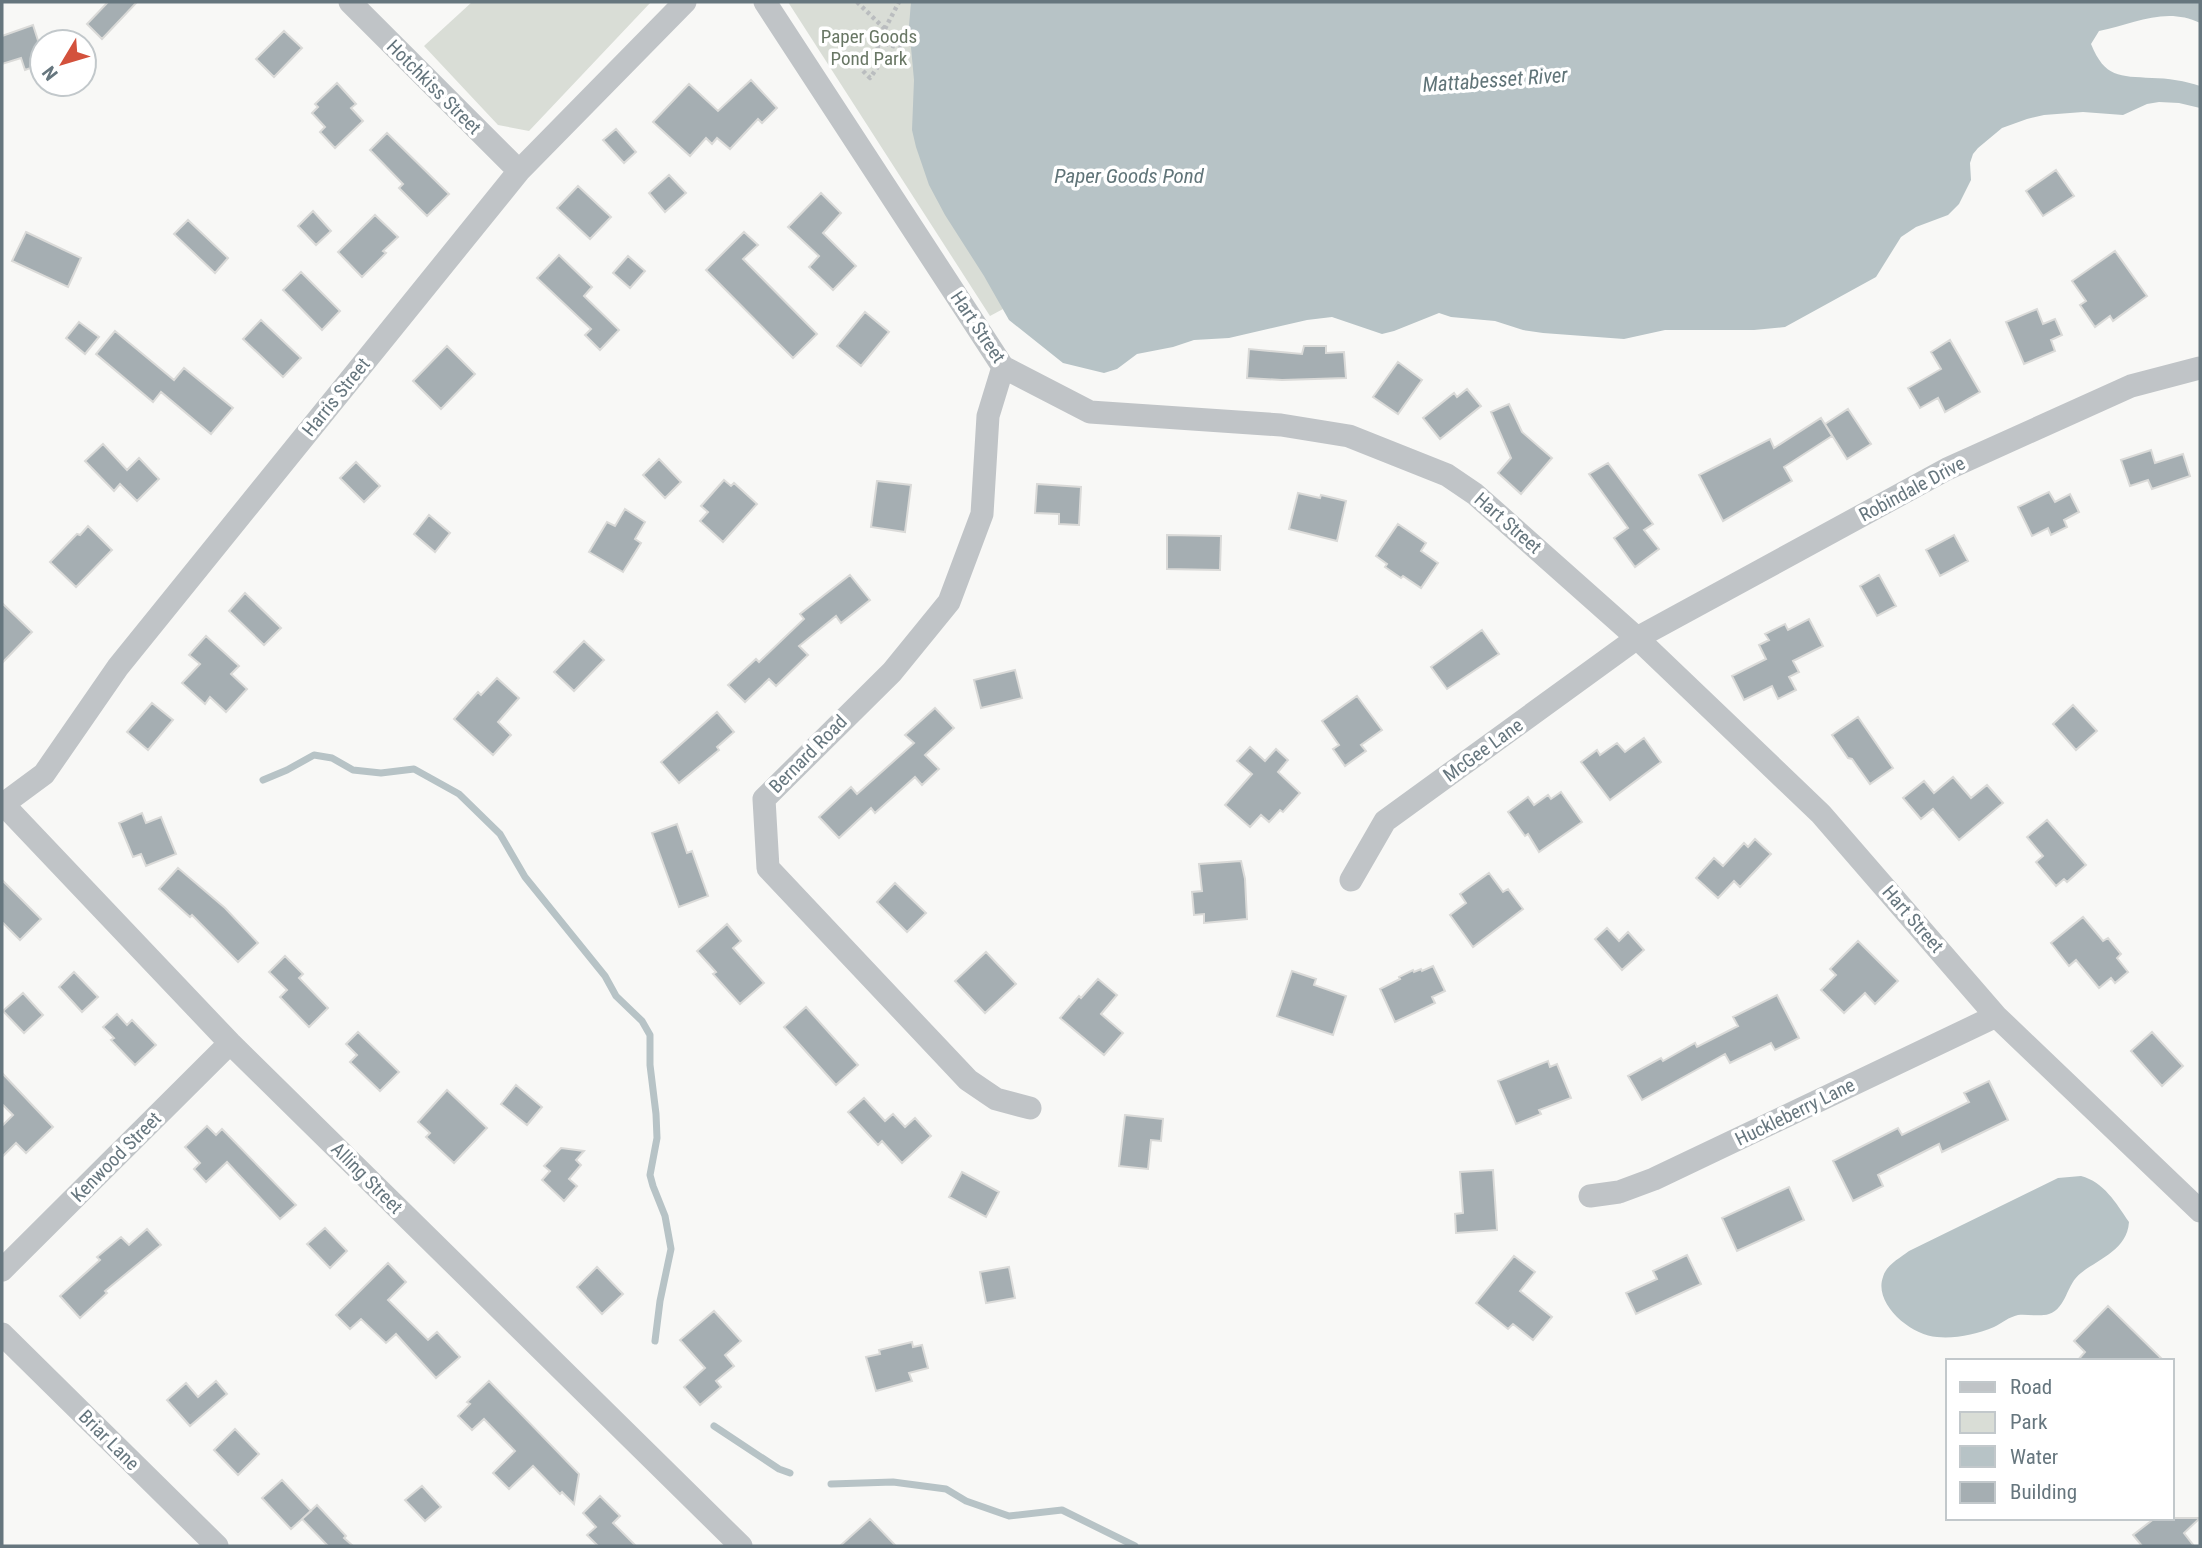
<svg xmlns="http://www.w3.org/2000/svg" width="2202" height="1548" font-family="'Roboto Condensed',sans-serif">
  <rect width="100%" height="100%" fill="#f8f8f6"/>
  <path fill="#d9ddd6" d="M472 2H651L529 131 498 125 424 46Z
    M788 2H912L1003 309 990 316Z"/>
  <path fill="#b7c3c6" d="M911 2H2200V23C2166 6 2133 24 2099 31L2091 44C2105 78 2119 76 2152 78 2167 78 2186 81 2200 86V108L2179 103 2159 102 2147 104 2123 115 2083 112 2044 115 2027 119 2002 128 1978 148 1973 154 1970 163 1971 180 1959 204 1948 215 1916 227 1901 237 1876 277 1785 327 1754 330H1665L1624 339 1543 333 1523 330 1495 321 1451 317 1439 313 1394 331 1382 334 1332 317 1307 320 1229 338 1194 340 1173 347 1137 354 1117 369 1104 373 1063 363 1009 320 984 276 945 215 929 185 916 147 912 130 914 80 909 26Z
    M2081 1176C2104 1182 2116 1203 2129 1222 2127 1250 2100 1258 2081 1273 2066 1284 2067 1308 2049 1314 2040 1317 2028 1314 2018 1315 2009 1317 2002 1323 1994 1327 1977 1334 1955 1339 1937 1337 1912 1336 1873 1304 1883 1277 1886 1265 1900 1258 1909 1251L2058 1178Z"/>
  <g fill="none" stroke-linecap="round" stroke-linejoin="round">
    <path stroke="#b7c3c6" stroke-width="7" d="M263 780 287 770 314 755 332 758 353 770 381 773 414 769 459 794 500 834 525 877 605 976 616 996 642 1021 650 1035V1065L656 1114 657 1138 650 1175 653 1186 665 1216 671 1249 660 1301 655 1341
      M714 1426 779 1469 790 1473
      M831 1484 893 1482 946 1489 966 1501 1009 1516 1062 1510 1135 1546"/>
  </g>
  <path fill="#a5aeb2" stroke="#dadad8" stroke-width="2" d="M108 2H137L102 39 87 24Z
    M33 25 42 53V64L25 70 21 58 2 64V36Z
    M284 31 302 48 274 77 256 59Z
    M751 80 777 108 762 123 758 119 730 149 717 138 712 144 706 138 690 156 653 122 689 84 718 111Z
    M337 83 356 104 351 108 363 121 335 148 320 132 325 127 312 113 318 107 315 104Z
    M616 129 636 152 624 163 603 140Z
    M387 133 449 194 427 216 399 188 403 184 370 150Z
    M2056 170 2074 196 2043 216 2026 191Z
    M669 175 686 193 665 212 649 193Z
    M578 186 611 217 590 239 557 208Z
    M821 193 841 213 823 233 856 266 833 290 809 267 819 256 788 227Z
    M313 211 331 231 316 245 298 226Z
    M375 215 398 237 383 251 386 253 362 277 338 252Z
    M188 220 228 258 215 273 174 234Z
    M26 232 81 258 68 287 12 261Z
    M744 232 758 245 743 259 817 334 793 358 706 270Z
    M2115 251 2147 296 2113 321 2110 316 2095 327 2080 305 2086 301 2072 281Z
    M559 255 592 287 584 296 619 330 600 350 585 335 591 329 537 278Z
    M628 256 645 271 630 288 613 273Z
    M301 272 340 311 322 330 283 290Z
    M2037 309 2043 324 2055 319 2062 335 2051 340 2055 351 2024 364 2006 322Z
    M865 312 889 332 861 366 837 346Z
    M261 320 301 358 283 377 243 339Z
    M79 322 99 337 85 354 66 338Z
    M115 331 174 380 184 368 233 408 211 434 161 392 153 402 96 354Z
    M1950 340 1980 392 1945 412 1938 398 1920 408 1908 388 1941 369 1931 352Z
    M447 346 475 374 441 409 413 381Z
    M1304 346H1326V353L1344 352 1346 378 1282 380 1247 378 1249 349 1302 354Z
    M1398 362 1422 380 1398 414 1373 397Z
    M1467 389 1481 406 1440 439 1423 418 1454 393 1457 397Z
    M1509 404 1522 432 1552 458 1521 494 1498 473 1511 458 1491 412Z
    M1848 409 1871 444 1847 459 1825 424Z
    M1821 418 1832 436 1784 467 1792 481 1723 521 1699 475 1770 439 1774 448Z
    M103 444 127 470 139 458 159 479 137 501 120 484 114 491 85 461Z
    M2151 450 2155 463 2183 454 2190 476 2152 489 2148 480 2130 486 2121 460Z
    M659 459 681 482 665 498 643 475Z
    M356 462 380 486 364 502 340 478Z
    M1608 463 1653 524 1644 530 1659 549 1635 567 1614 538 1628 528 1589 474Z
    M724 480 731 486 734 483 757 504 723 542 700 521 708 512 701 506Z
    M877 481 911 485 905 532 871 527Z
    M1037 484 1081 487 1079 525 1059 524V514L1035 513Z
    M2049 492 2055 502 2070 494 2079 512 2064 520 2067 527 2051 535 2048 528 2032 536 2018 507Z
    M1298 493 1320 498 1321 495 1346 501 1337 541 1289 529Z
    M625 509 645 522 635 539 641 543 623 572 589 552 607 522 615 526Z
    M429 515 450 533 435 552 414 534Z
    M1398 524 1426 543 1421 551 1438 563 1421 588 1403 576 1401 578 1385 567 1387 564 1376 556Z
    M88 526 112 550 76 587 50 562 77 534 80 535Z
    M1167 535 1221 536 1220 570 1167 569Z
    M1954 535 1968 561 1940 576 1926 550Z
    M850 575 870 600 841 623 836 616 799 646 808 655 776 686 769 679 745 702 728 685 756 659 759 662 804 619 800 614Z
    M1879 575 1896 606 1877 616 1860 586Z
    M245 593 281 628 264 645 229 611Z
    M2 603 32 632 2 663Z
    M1809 619 1823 646 1793 661 1799 672 1789 677 1796 690 1778 699 1772 686 1744 700 1732 676 1766 659 1759 645 1769 640 1765 634 1785 624 1788 630Z
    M1482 630 1499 654 1447 689 1431 667Z
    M206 636 239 666 231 674 247 689 226 712 210 697 205 704 182 683 200 664 189 655Z
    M584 641 604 660 574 691 554 672Z
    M1015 670 1022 698 981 708 974 680Z
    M497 678 519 698 498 722 511 735 493 755 454 719 478 692 481 695Z
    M1357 696 1382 730 1361 745 1366 751 1345 766 1333 749 1339 745 1322 721Z
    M152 703 173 720 148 750 127 732Z
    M2073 705 2097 731 2076 750 2053 724Z
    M935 708 954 728 925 755 939 769 922 785 915 777 875 813 871 808 839 838 819 817 851 787 857 794 914 743 905 735Z
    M717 712 734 732 717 747 719 750 679 783 661 762Z
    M1858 717 1893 768 1870 784 1852 759 1848 758 1832 735Z
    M1644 738 1661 762 1610 800 1581 762 1597 750 1600 755 1617 743 1625 752Z
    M1250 747 1265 761 1276 749 1288 760 1278 772 1300 793 1283 812 1280 810 1269 822 1261 815 1250 827 1225 805 1252 774 1237 761Z
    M1953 777 1971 798 1987 785 2003 803 1959 840 1933 809 1921 819 1903 798 1924 781 1934 793Z
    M1561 792 1582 822 1539 852 1528 834 1525 836 1508 812 1528 797 1534 805 1548 795 1551 799Z
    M142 813 146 823 161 817 176 854 146 866 141 854 133 857 119 823Z
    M2047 820 2086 865 2067 882 2064 879 2056 886 2036 862 2043 856 2027 837Z
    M677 824 687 853 692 851 708 896 679 907 652 833Z
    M1755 839 1771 854 1740 887 1734 881 1718 898 1696 878 1714 858 1723 866 1744 843 1748 847Z
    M1241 861 1245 879 1247 919 1204 923V914L1194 915 1192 892 1202 891 1199 864Z
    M178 868 225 908 258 943 238 962 192 915 190 917 159 889Z
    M1489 873 1503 892 1508 889 1523 909 1473 947 1450 915 1466 903 1460 894Z
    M2 880 41 919 20 940 2 922Z
    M895 883 926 913 907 932 877 902Z
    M2083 917 2103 941 2108 938 2121 954 2117 958 2128 972 2115 983 2111 978 2099 988 2076 960 2069 966 2051 943Z
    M727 924 741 941 733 948 764 983 740 1004 713 974 716 972 697 951Z
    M1607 928 1619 941 1628 932 1644 950 1622 970 1595 939Z
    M1858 941 1898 981 1875 1004 1865 993 1844 1013 1821 990 1836 975 1830 969Z
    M986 952 1016 984 985 1013 955 981Z
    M285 956 303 974 299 978 328 1008 309 1027 280 997 287 990 269 972Z
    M1433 966 1445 991 1432 997 1435 1003 1395 1022 1380 989 1400 979 1399 977 1413 970 1414 972 1421 969 1422 971Z
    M1292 971 1316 979 1314 985 1346 996 1333 1035 1277 1016Z
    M74 972 98 997 82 1012 59 987Z
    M1098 979 1117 995 1101 1014 1123 1033 1104 1055 1060 1018 1079 996 1081 998Z
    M23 993 43 1015 24 1033 3 1011Z
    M1777 995 1799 1038 1775 1050 1771 1043 1730 1063 1725 1054 1642 1100 1628 1076 1661 1058 1663 1061 1695 1043 1697 1047 1738 1026 1733 1017Z
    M806 1007 858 1065 836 1085 784 1027Z
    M117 1014 127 1025 132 1020 156 1045 135 1065 111 1040 114 1038 103 1027Z
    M358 1032 399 1072 380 1091 350 1062 357 1055 346 1044Z
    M2152 1032 2183 1066 2162 1086 2131 1051Z
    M1548 1061 1550 1067 1557 1064 1571 1098 1539 1110 1541 1114 1516 1124 1498 1081Z
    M2 1073 53 1127 26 1153 16 1143 2 1157V1126L13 1115 2 1104Z
    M1989 1081 2008 1120 1942 1152 1939 1144 1878 1175 1883 1186 1853 1201 1833 1161 1898 1128 1902 1135 1969 1102 1964 1093Z
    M516 1085 542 1107 527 1125 501 1104Z
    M447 1090 487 1128 454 1163 426 1137 430 1133 418 1122Z
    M864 1098 885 1121 893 1114 905 1127 915 1118 931 1136 902 1163 882 1141 878 1145 848 1112Z
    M1125 1115 1163 1119 1161 1141 1151 1140 1148 1169 1119 1166Z
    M207 1126 216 1135 222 1129 296 1205 280 1219 227 1162 206 1182 194 1169 200 1163 185 1147Z
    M561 1148 584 1151 576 1160 581 1165 569 1179 577 1186 564 1201 542 1180 550 1171 544 1166Z
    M1493 1170 1497 1230 1456 1233 1455 1214 1463 1213 1460 1172Z
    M962 1172 999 1192 986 1217 949 1197Z
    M1789 1187 1804 1220 1737 1251 1722 1218Z
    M325 1228 347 1251 330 1268 307 1244Z
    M147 1229 161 1245 105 1291 107 1293 80 1318 60 1296 100 1260 97 1257 121 1237 129 1245Z
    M1687 1255 1701 1284 1636 1314 1626 1293 1657 1279 1653 1271Z
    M1514 1256 1535 1272 1520 1291 1552 1317 1533 1340 1513 1324 1508 1329 1476 1303Z
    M388 1263 406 1282 388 1300 428 1340 437 1332 460 1357 436 1378 396 1334 386 1343 361 1319 350 1329 336 1315Z
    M597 1267 623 1294 602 1314 577 1287Z
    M1009 1267 1015 1298 986 1303 980 1272Z
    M2108 1306 2164 1361H2077L2085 1352 2074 1341Z
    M714 1311 741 1341 725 1355 734 1366 716 1381 721 1387 700 1405 684 1387 705 1368 680 1340Z
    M912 1342 913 1347 922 1345 928 1368 909 1373 912 1381 876 1391 866 1357 880 1354 879 1350Z
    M216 1381 227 1394 190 1426 167 1400 186 1383 198 1397Z
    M489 1381 579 1474 574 1504 562 1492 560 1494 533 1466 509 1489 493 1473 515 1451 484 1419 472 1430 458 1416 470 1404 467 1402Z
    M235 1429 259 1454 238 1475 214 1450Z
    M282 1480 311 1511 291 1529 262 1498Z
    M422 1486 441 1507 425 1521 405 1500Z
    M600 1496 620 1516 613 1523 636 1546H598L587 1535 596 1527 583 1513Z
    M317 1505 346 1536 344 1538 353 1546H328L302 1519Z
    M2155 1518H2200L2184 1533 2194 1546H2142L2133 1535Z
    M870 1519 896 1546H840Z"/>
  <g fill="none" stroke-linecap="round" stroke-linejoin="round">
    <path stroke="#babdbf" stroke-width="4.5" stroke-dasharray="3.5 3.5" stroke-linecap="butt" d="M857 2 886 30
      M878 42 904 49
      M863 71 870 78 877 68 878 42 899 2"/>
    <path stroke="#c0c4c7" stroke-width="23" d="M350 2 519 171
      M765 2 1003 367 1090 412 1281 425 1349 436 1447 475 1475 494 1637 638 1821 814 1996 1016 2200 1211
      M1003 367 988 416 982 514 949 602 892 672 764 799 768 868 968 1080 996 1099 1030 1108
      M2 803 230 1043 741 1546
      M2 805 44 774 118 667 519 171 685 2
      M1351 880 1385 821 1637 638 1947 469 2131 386 2200 368
      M1590 1196 1619 1192 1654 1179 1996 1016
      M2 1270 230 1043
      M2 1334 217 1546"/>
  </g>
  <g text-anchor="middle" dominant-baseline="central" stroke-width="7" stroke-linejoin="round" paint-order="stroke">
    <g font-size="19" fill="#697765" stroke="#fff">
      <text x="869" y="36">Paper Goods<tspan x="869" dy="22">Pond Park</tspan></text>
    </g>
    <g font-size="19" fill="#66767e" stroke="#fff">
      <text transform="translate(434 87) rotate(45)">Hotchkiss Street</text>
      <text transform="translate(978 327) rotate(56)">Hart Street</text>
      <text transform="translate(336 397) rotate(-51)">Harris Street</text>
      <text transform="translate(1912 489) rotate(-28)">Robindale Drive</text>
      <text transform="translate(1508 523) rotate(41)">Hart Street</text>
      <text transform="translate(1483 750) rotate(-36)">McGee Lane</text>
      <text transform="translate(808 754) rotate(-45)">Bernard Road</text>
      <text transform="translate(1913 919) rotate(49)">Hart Street</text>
      <text transform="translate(1795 1112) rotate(-26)">Huckleberry Lane</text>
      <text transform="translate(116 1157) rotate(-45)">Kenwood Street</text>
      <text transform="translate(367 1178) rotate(45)">Alling Street</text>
      <text transform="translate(109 1440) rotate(45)">Briar Lane</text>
    </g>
    <g font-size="21" font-style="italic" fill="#607478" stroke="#fff">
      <text transform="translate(1495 80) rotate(-4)">Mattabesset River</text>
      <text x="1129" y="176">Paper Goods Pond</text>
    </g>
  </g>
  <rect width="2202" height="1548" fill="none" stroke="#66767e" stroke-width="7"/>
  <rect x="1946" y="1359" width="228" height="161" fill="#ffffff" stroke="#c2c8cb" stroke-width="2"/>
  <rect x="1960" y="1382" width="35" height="10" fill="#c0c4c7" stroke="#c2c8cb" stroke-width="2"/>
  <text x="2010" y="1394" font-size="21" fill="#66767e">Road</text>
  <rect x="1960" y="1412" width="35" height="21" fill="#d9ddd6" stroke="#c2c8cb" stroke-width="2"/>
  <text x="2010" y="1429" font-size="21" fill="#66767e">Park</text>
  <rect x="1960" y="1446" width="35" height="21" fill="#b7c3c6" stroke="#c2c8cb" stroke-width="2"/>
  <text x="2010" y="1464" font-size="21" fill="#66767e">Water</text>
  <rect x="1960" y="1482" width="35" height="21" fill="#a5aeb2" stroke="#c2c8cb" stroke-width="2"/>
  <text x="2010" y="1499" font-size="21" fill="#66767e">Building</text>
  <g transform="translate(63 63) rotate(232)"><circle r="33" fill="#ffffff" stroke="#c2c8cb" stroke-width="2"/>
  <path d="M0-5L12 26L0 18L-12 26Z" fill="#d3513c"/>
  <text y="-10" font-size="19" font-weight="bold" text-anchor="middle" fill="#66767e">N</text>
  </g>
</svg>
